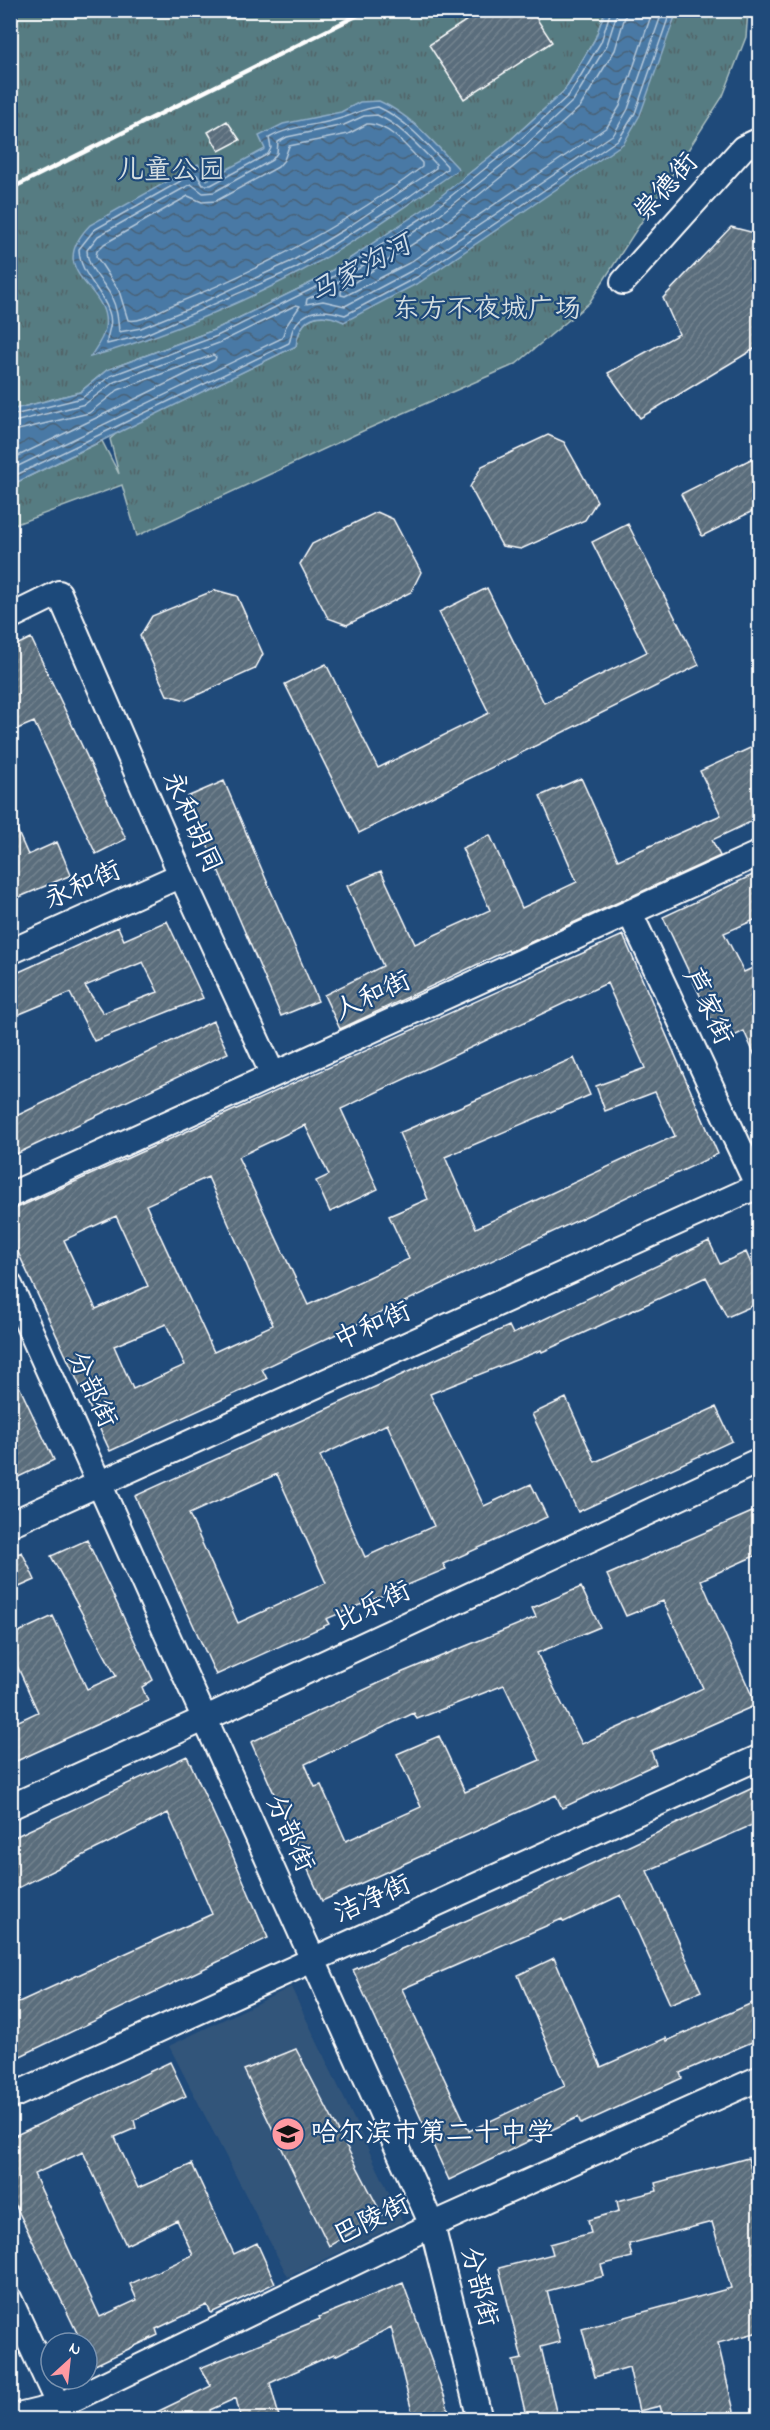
<svg xmlns="http://www.w3.org/2000/svg" width="770" height="2430" font-family="'Indie Flower','LXGW WenKai TC',sans-serif">
  <defs>
    <pattern id="grass-tufts" width="24" height="20" patternUnits="userSpaceOnUse" patternTransform="scale(1.5)"><rect width="24" height="20" fill="#567c82"/><path d="M3 7l-1-3M5 7V3M7 7l1-3M15 17l-1-3M17 17v-4M19 17l1-3" fill="none" stroke="#516467"/></pattern>
    <pattern id="water-waves" width="16" height="10" patternUnits="userSpaceOnUse" patternTransform="scale(1.5)"><rect width="16" height="10" fill="#4879a5"/><path d="M0 5q4-4 8 0t8 0" fill="none" stroke="#4a6278"/></pattern>
    <pattern id="building-hatch" width="6" height="6" patternUnits="userSpaceOnUse" patternTransform="scale(1.5)"><rect width="6" height="6" fill="#5a6d7b"/><path d="M-1 1l2-2M0 6l6-6M5 7l2-2" fill="none" stroke="#73838f"/></pattern>
  </defs>
  <rect width="100%" height="100%" fill="#1f4a7a"/>
  <filter id="ink" filterUnits="userSpaceOnUse"><feTurbulence type="fractalNoise" baseFrequency=".0167" numOctaves="2"/><feDisplacementMap in="SourceGraphic" scale="12" xChannelSelector="R" yChannelSelector="G"/><feConvolveMatrix kernelMatrix="1 2 1 2 8 2 1 2 1" color-interpolation-filters="sRGB"/></filter>
  <g filter="url(#ink)">
    <path fill="#31547a" d="M291 1987 403 2222 288 2277 169 2046Z"/>
    <path fill="url(#grass-tufts)" stroke="#aabec0" stroke-width="1.5" d="M11 11H605L595 39 564 91 508 142 428 207 319 279 214 330 107 370 80 392 11 410Z
      M677 11H748L746 37 723 96 589 303 516 364 365 430 137 536 122 485 11 526V485L102 441 119 474 110 439 118 432 296 346C299 322 311 312 336 318L658 60Z"/>
    <path fill="url(#water-waves)" stroke="#91afc9" stroke-width="1.5" d="M605 11H677L640 115 624 143 420 282 344 322C318 309 300 317 296 346L11 485V410L80 392 107 370 214 330 319 279 427 207 508 142 564 91 595 39Z
      M379 101C411 115 435 144 459 169 407 205 354 244 298 273 231 308 162 336 90 357 95 349 104 338 105 328 112 285 42 275 90 225L198 164 207 180 265 149 259 136 283 124 341 112 360 102Z"/>
    <g fill="none" stroke-linecap="round" stroke-linejoin="round">
      <path stroke="#b6c9db" stroke-width="1.5" d="M618 10 607 45 573 101 517 153 435 218 326 290 307 299 306 304 323 301 345 306 413 270 614 134 628 109 663 10
        M627 10 615 50 580 107 523 159 442 225 341 291V295L345 296 409 263 607 127 620 106 653 10
        M378 107C405 119 427 144 447 166V169L410 196 296 268 144 335 107 344C106 333 114 326 109 312 102 289 79 274 79 249L94 230 193 174 197 175 203 185H211L268 154 271 148 269 138C291 125 318 126 342 118 355 114 364 108 378 107Z
        M377 115C400 125 419 147 436 164V168L345 229 292 261 195 306 141 328 119 332C118 319 117 308 111 296 103 280 87 269 87 250L98 236 191 184 203 193 214 192 272 160 277 153 278 142 287 137 344 125 364 116Z
        M367 124C387 122 409 149 422 163V167C345 225 259 270 170 306 158 311 140 323 128 320L119 291 96 256 97 251 104 244 188 196 202 202 216 201 278 167 284 160 289 146 348 134Z
        M10 416 82 398 110 376 217 336 322 284 431 212 512 147 569 95 601 42 611 10
        M10 423 85 404 114 382 219 343 296 305 300 306 286 326 282 338 10 470
        M10 432 89 413 118 390 213 355 216 357 215 360 10 460
        M10 478 289 343C291 339 291 333 293 329 305 307 325 309 345 315L417 277 619 139 635 113 671 10"/>
    </g>
    <path fill="url(#building-hatch)" stroke="#fff" stroke-width="1.5" fill-rule="evenodd" d="M482 10H531L552 42 464 99 429 45Z
      M227 121 240 140 219 151 208 132Z
      M731 227 759 234V346L640 418 608 373 679 334 663 298Z
      M548 435 564 442 597 501 585 520 521 549 502 546 470 487 482 466Z
      M759 455V508L702 536 681 494Z
      M377 512 393 519 421 572 411 592 347 625 328 618 300 564 312 544Z
      M628 524 699 665 359 833 285 684 326 664 378 768 489 713 439 612 487 588 544 703 647 652 592 542Z
      M215 590 237 596 263 654 255 669 186 700 167 695 140 636 152 616Z
      M31 638 126 839 96 854 34 722 10 732V648Z
      M759 744V818L712 840 720 856 509 952 508 950 340 1029 324 995 383 966 347 886 381 871 415 944 490 910 462 848 490 835 522 908 577 882 540 796 581 778 618 860 721 815 700 771Z
      M224 781 318 1001 281 1016 187 797Z
      M10 814 28 855 57 842 71 875 10 901Z
      M759 872V918L724 933 744 972 759 965V1065L744 1031 722 1042 663 917Z
      M167 921 203 998 94 1041 70 993 10 1018V976L118 927 124 940ZM143 962 158 992 103 1013 85 986Z
      M623 935 718 1154 262 1369 267 1379 110 1451 10 1235V1211ZM607 983 645 1068 596 1086 605 1111 655 1092 675 1136 476 1228 445 1157 590 1095 574 1058 399 1133 428 1199 389 1216 409 1259 308 1305 238 1157 305 1125 329 1175 316 1181 330 1212 378 1189 341 1109ZM208 1177 273 1325 214 1352 146 1205ZM116 1216 148 1286 96 1309 64 1240ZM166 1324 185 1365 133 1389 114 1346Z
      M213 1021 228 1053 10 1157V1119Z
      M709 1241 720 1264 746 1252 759 1282V1303L727 1317 706 1277 542 1352 541 1350 430 1394 484 1506 531 1484 547 1517 443 1564 446 1569 326 1619 329 1624 216 1675 135 1496 509 1326 513 1334ZM387 1424 434 1526 365 1557 320 1456ZM277 1474 326 1583 238 1623 189 1514Z
      M10 1367 54 1460 10 1481Z
      M566 1398 595 1462 716 1407 732 1441 578 1512 532 1414Z
      M759 1509V1554L701 1580 756 1705 651 1751 656 1764 562 1808 556 1795 322 1901 251 1742 403 1672 536 1617 532 1608 581 1587 600 1627 537 1653 544 1668 582 1744 644 1716 703 1688 663 1601 626 1616 607 1575ZM504 1685 540 1760 465 1792 439 1736 397 1754 421 1807 346 1841 321 1785 315 1787 305 1764 414 1713 417 1719Z
      M87 1540 153 1680 142 1687 148 1701 10 1764V1725L38 1712 10 1650V1636L53 1616 87 1689 116 1676 51 1556Z
      M22 1552 35 1580 10 1591V1557Z
      M187 1756 232 1854 268 1938 10 2061V2006L212 1914 168 1813 10 1892V1839Z
      M759 1785V1822L647 1871 701 1991 670 2004 621 1895 564 1922 562 1919 402 1989 469 2131 565 2086 518 1975 554 1958 601 2067 666 2038 667 2041 759 2000V2039L680 2073 682 2078 581 2124 578 2117 449 2180 353 1970 527 1894Z
      M296 2049 382 2215 329 2246 244 2070Z
      M170 2062 186 2096 134 2120 136 2128 115 2137 138 2188 192 2164 234 2254 257 2243 275 2283 211 2313 207 2305 156 2329 158 2335 93 2366 87 2354V2343H82L10 2194V2138ZM83 2152 126 2245 177 2220 193 2255 130 2284 137 2300 100 2317 34 2174Z
      M748 2158 759 2201V2332L718 2343 736 2420H664L660 2406 639 2411 629 2367 595 2377 582 2329 731 2288 712 2222 629 2244 632 2257 601 2265 604 2276 547 2291 560 2342 541 2347 558 2420H527L513 2361 522 2359 499 2268 553 2254 550 2244 591 2233 588 2220 619 2211 617 2201 657 2191 655 2183Z
      M403 2283 445 2398 451 2420H414L391 2327 335 2356 334 2354 270 2383 280 2420H241L236 2398 210 2410 211 2420H140L211 2386 200 2368 320 2319 319 2317Z"/>
    <g fill="none" stroke-linecap="round" stroke-linejoin="round">
      <defs>
        <path id="minor" d="M623 282 743 148 760 140
          M10 617 59 593 181 875 273 1075
          M630 913 760 1191
          M10 952 181 875
          M10 1195 760 853
          M10 1285 432 2225 480 2420
          M10 1524 760 1185
          M10 1807 204 1719 760 1460
          M10 2097 760 1757
          M10 2300 59 2406 62 2420
          M10 2418 59 2406 432 2225 760 2078"/>
      </defs>
      <use href="#minor" stroke="#fff" stroke-width="28"/>
      <use href="#minor" stroke="#1f4a7a" stroke-width="24"/>
      <path stroke="#fff" stroke-width="4.5" d="M10 189 368 10"/>
    </g>
  </g>
  <defs>
    <symbol id="school-disc" viewBox="-11 -11 22 22"><circle r="9.5" fill="#ff9aa2" stroke="#1f4a7a"/><path d="M0-5L7-2L0 1L-7-2ZM-4 1L0 2.5L4 1V4Q0 6-4 4Z" fill="#111"/></symbol>
  </defs>
  <g fill-rule="evenodd">
    <use href="#school-disc" x="269" y="2115" width="38" height="38"/>
  </g>
  <g text-anchor="middle" dominant-baseline="central" stroke-width="4.5" stroke-linejoin="round" paint-order="stroke">
    <g font-size="27" fill="#d5dee0" stroke="#1f4a7a">
      <text x="171" y="171">儿童公园</text>
      <text x="487" y="310">东方不夜城广场</text>
    </g>
    <g font-size="27" fill="#fff" stroke="#1f4a7a">
      <text transform="translate(667 188) rotate(-48)">崇德街</text>
      <text transform="translate(191 823) rotate(66)">永和胡同</text>
      <text transform="translate(83 886) rotate(-24)">永和街</text>
      <text transform="translate(373 997) rotate(-25)">人和街</text>
      <text transform="translate(707 1007) rotate(65)">芦家街</text>
      <text transform="translate(373 1327) rotate(-24)">中和街</text>
      <text transform="translate(91 1390) rotate(65)">分部街</text>
      <text transform="translate(373 1607) rotate(-25)">比乐街</text>
      <text transform="translate(289 1834) rotate(66)">分部街</text>
      <text transform="translate(373 1900) rotate(-24)">洁净街</text>
      <text transform="translate(372 2221) rotate(-26)">巴陵街</text>
      <text transform="translate(478 2287) rotate(76)">分部街</text>
    </g>
    <g font-size="27" fill="#fff" stroke="#1f4a7a" text-anchor="start">
      <text x="311" y="2134">哈尔滨市第二十中学</text>
    </g>
    <g font-size="28" font-style="italic" fill="#d1dee8" stroke="#1f4a7a">
      <text transform="translate(361 271) rotate(-29)">马家沟河</text>
    </g>
  </g>
  <rect width="770" height="2430" fill="none" stroke="#1f4a7a" stroke-width="36"/>
  <rect x="18" y="18" width="734" height="2394" fill="none" stroke="#fff" stroke-width="2" filter="url(#ink)"/>
  <g transform="translate(69 2361) rotate(27)"><circle r="28" fill="#1f4a7a" stroke="#7992af" stroke-width="1.5"/>
  <path d="M0-4.5L10 22L0 15L-10 22Z" fill="#ff9aa2"/>
  <text y="-9" font-size="16" font-weight="bold" text-anchor="middle" fill="#ffffff">N</text>
  </g>
</svg>
